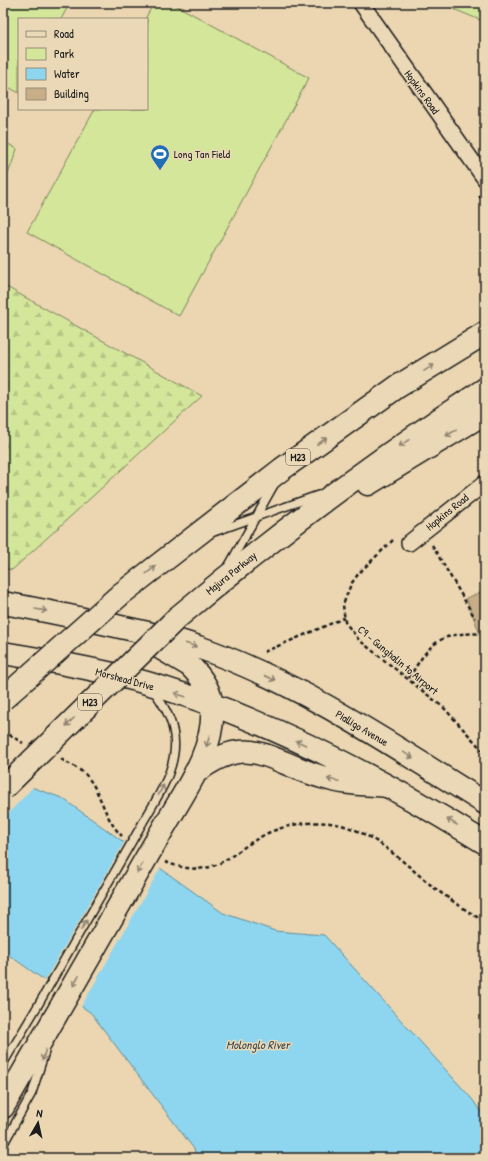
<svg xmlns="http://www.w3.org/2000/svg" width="488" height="1161" font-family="'Patrick Hand',sans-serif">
  <defs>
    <pattern id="forest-firs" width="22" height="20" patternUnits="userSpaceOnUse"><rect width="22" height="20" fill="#d3e69a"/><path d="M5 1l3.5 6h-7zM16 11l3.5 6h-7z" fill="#b5c584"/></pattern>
  </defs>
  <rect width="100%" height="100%" fill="#ebd6b1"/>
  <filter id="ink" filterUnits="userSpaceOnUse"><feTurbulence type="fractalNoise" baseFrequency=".025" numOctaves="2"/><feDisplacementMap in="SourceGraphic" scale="8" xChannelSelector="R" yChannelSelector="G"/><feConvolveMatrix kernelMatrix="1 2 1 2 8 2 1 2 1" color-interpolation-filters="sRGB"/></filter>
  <g filter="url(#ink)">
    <path fill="#d3e69a" stroke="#78815b" d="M3 3H70L61 19H19V93L3 84Z
      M154 3H172L309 78 179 316 27 232 95 109H147V19H145Z
      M444 3H485V22L456 10Z"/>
    <path fill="url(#forest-firs)" stroke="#78815b" d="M3 141 17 149 3 188Z
      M3 285 202 396 12 570 3 568Z"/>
    <path fill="#8ed6ef" stroke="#608c9b" d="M3 777 62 798 223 913 275 931 324 935 472 1099 485 1118V1158H197L194 1149 91 1013 3 951Z"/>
    <path fill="#ebd6b1" d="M3 775 34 786 3 819Z
      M125 841 161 867 81 1007 44 982Z"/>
    <path fill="#c7ae87" stroke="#8b7a5e" d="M485 591V647L466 598Z"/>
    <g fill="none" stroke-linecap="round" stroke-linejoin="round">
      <defs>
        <path id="service" d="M214 532 318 495
          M228 567 274 485
          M142 824C158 796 181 764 173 730 170 715 162 703 154 691
          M3 1064 37 1007
          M3 1145 32 1093 45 1052"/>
        <path id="minor" d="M361 3 485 179
          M409 543 485 483"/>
        <path id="primary" d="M3 603C44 610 84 619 125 628 149 633 174 638 198 647 301 683 393 746 485 803
          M147 640 189 665C201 676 210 689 212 706
          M3 653C40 659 77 666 113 674 241 705 374 774 485 843"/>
        <path id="motorway" d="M368 484 485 413
          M121 594 282 469 397 387 485 333
          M178 617C276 535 378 458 485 389
          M195 773C249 731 268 761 322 777 343 784 364 784 386 786
          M160 834C181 796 216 752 212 706
          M3 1107 55 1017"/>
      </defs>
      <use href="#service" stroke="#1c1c1c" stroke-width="10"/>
      <use href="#minor" stroke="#1c1c1c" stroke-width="18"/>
      <use href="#primary" stroke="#1c1c1c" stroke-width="25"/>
      <use href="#motorway" stroke="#1c1c1c" stroke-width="25"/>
      <path stroke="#1c1c1c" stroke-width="2.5" stroke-dasharray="4 3" stroke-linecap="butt" d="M479 195 485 204
        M393 540 359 573 351 584 343 605 345 622 359 640 444 708 485 753
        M432 545 475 618
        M264 652 344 618
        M409 678C430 642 441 631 485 634
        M3 731 23 743
        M61 759C69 764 78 768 85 774 102 792 103 818 122 836
        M165 862C216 881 225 856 264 835 283 825 309 821 330 823 372 828 405 865 437 890 452 901 469 912 485 922"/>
      <use href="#service" stroke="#ebd8b6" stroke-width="7"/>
      <use href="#minor" stroke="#ebd8b6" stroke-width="15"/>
      <use href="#primary" stroke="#ebd8b6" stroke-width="22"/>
      <use href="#motorway" stroke="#ebd8b6" stroke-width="22"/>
      <defs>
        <path id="service-bridge" d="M37 1007 142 824"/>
        <path id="motorway-bridge" d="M3 699 121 594
          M3 789 178 617
          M55 1017 160 834"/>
      </defs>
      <use href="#service-bridge" stroke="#1c1c1c" stroke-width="10" stroke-linecap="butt"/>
      <use href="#motorway-bridge" stroke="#1c1c1c" stroke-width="25" stroke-linecap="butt"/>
      <use href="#service-bridge" stroke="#ebd8b6" stroke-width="7"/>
      <use href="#motorway-bridge" stroke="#ebd8b6" stroke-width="22"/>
    </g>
    <defs><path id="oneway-shaft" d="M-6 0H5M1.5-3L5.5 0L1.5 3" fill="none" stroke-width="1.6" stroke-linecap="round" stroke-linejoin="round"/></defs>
    <g stroke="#8e8371">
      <use href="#oneway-shaft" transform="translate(429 368) rotate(-32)"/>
      <use href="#oneway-shaft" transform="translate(451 433) rotate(150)"/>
      <use href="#oneway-shaft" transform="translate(322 441) rotate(-35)"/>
      <use href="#oneway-shaft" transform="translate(404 443) rotate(146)"/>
      <use href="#oneway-shaft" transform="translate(151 570) rotate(-38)"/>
      <use href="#oneway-shaft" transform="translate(41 610) rotate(10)"/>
      <use href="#oneway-shaft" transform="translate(191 645) rotate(17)"/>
      <use href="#oneway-shaft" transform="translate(270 678) rotate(25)"/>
      <use href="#oneway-shaft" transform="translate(180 695) rotate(-162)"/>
      <use href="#oneway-shaft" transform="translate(70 722) rotate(135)"/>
      <use href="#oneway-shaft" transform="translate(208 741) rotate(107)"/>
      <use href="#oneway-shaft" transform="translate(301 743) rotate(-157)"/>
      <use href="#oneway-shaft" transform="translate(408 755) rotate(31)"/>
      <use href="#oneway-shaft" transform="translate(333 780) rotate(-168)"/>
      <use href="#oneway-shaft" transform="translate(161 790) rotate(-63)"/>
      <use href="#oneway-shaft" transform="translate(452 822) rotate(-150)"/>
      <use href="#oneway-shaft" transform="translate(140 868) rotate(120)"/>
      <use href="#oneway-shaft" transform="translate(84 925) rotate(-60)"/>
      <use href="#oneway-shaft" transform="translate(76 981) rotate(120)"/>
      <use href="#oneway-shaft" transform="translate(44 1055) rotate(106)"/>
    </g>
  </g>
  <defs>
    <symbol id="stadium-pin" viewBox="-11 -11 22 30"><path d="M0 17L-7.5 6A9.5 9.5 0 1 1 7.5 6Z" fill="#1f6fb2" stroke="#ebd8b6"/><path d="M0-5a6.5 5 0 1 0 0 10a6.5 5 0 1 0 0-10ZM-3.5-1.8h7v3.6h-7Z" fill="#fff"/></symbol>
  </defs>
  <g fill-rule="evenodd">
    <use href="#stadium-pin" x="149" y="143" width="22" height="30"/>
  </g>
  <g text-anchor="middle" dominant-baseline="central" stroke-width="3" stroke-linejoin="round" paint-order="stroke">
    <g fill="#ebd8b6" stroke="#5a544a" stroke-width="1">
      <rect x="286" y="449" width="24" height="16" rx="3"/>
      <rect x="78" y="694" width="24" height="16" rx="3"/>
    </g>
    <g font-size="10" font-weight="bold" fill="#1c1c1c">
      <text x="298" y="457">M23</text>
      <text x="90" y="702">M23</text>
    </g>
    <g font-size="11" fill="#1c1c1c" stroke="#ebd8b6">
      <text transform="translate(422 92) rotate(54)">Hopkins Road</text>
      <text transform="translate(447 512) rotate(-39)">Hopkins Road</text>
      <text transform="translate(231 573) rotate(-39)">Majura Parkway</text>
      <text transform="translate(398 660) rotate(40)">C9 - Gunghalin to Airport</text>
      <text transform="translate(125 679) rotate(15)">Morshead Drive</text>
      <text transform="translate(362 728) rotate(31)">Pialligo Avenue</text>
    </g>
    <g font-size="11" fill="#1c1c1c" stroke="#ebd8b6" text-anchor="start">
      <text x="174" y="154">Long Tan Field</text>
    </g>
    <g font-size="12" font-style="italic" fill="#384a51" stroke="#ebd8b6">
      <text x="258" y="1044">Molonglo River</text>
    </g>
  </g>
  <rect width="488" height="1161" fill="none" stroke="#ebd8b6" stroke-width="16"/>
  <rect x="8" y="8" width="472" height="1145" fill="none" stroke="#1c1c1c" stroke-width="1.5" filter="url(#ink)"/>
  <rect x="18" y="18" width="130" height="92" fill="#ebd8b6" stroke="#988d78"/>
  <rect x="26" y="31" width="20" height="6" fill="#ebd8b6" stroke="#988d78"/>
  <text x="54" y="38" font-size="12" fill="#1c1c1c">Road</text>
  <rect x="26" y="48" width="20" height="12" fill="#d3e69a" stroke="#988d78"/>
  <text x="54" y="58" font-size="12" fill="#1c1c1c">Park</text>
  <rect x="26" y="68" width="20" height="12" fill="#8ed6ef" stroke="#988d78"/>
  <text x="54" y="78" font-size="12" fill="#1c1c1c">Water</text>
  <rect x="26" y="88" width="20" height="12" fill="#c7ae87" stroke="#988d78"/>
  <text x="54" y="98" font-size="12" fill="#1c1c1c">Building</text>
  <g transform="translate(38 1123) rotate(9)" stroke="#ebd8b6" stroke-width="3" paint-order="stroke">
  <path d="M0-3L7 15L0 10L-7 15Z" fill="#1c1c1c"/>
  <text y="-6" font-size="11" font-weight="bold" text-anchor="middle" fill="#1c1c1c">N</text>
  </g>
</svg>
